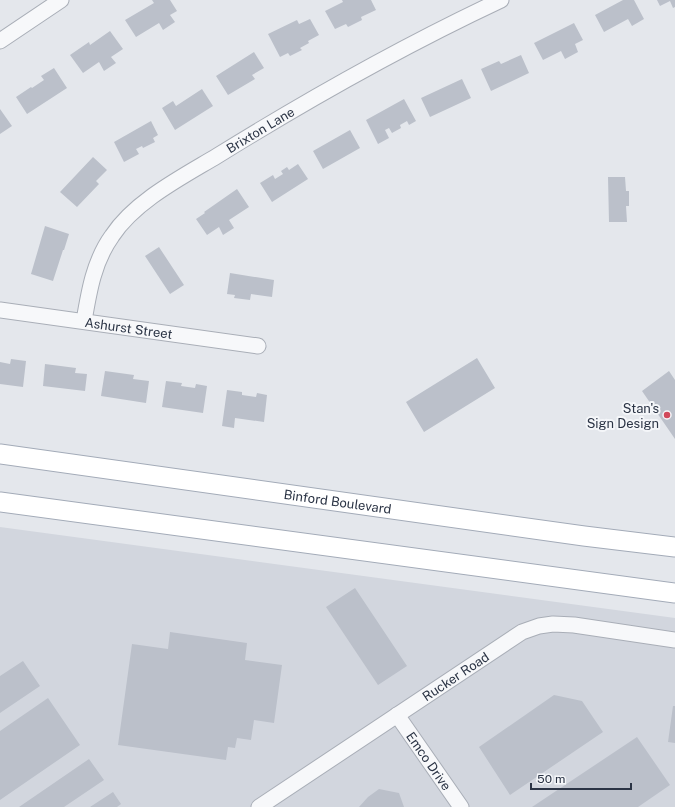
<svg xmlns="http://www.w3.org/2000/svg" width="675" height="807" font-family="'Public Sans',sans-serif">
  <rect width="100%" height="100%" fill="#e4e7ec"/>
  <path fill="#d2d6de" d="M0 527 675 618V807H0Z"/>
  <path fill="#bbc0ca" d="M152 0H170L177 11 170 15 175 22 163 30 159 23 136 37 125 20 154 3Z
    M342 0H371L376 10 361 17 362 20 348 27 346 24 335 29 325 11 343 2Z
    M623 0H634L644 19 632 26 628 19 604 32 595 15Z
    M657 0H675V7L673 8 670 1 660 6Z
    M310 19 319 35 308 41 309 43 300 48 302 50 290 56 288 53 280 57 268 34 297 20 299 24Z
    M574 23 583 40 575 44 578 52 565 59 561 51 543 60 534 43Z
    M110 31 123 49 111 57 116 63 104 71 99 62 83 73 70 55 89 42 90 45Z
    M254 52 264 68 252 75 255 79 228 95 216 76Z
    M521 55 529 73 491 91 481 69 499 61 501 64Z
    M54 68 67 88 27 114 16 97 31 87 32 88 44 80 41 76Z
    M462 79 471 98 430 117 421 98Z
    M202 89 213 106 175 130 162 108 173 101 176 106Z
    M404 99 416 121 409 125 407 121 400 125 401 128 392 133 389 128 385 130 389 138 378 144 366 120Z
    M0 109 12 126 0 134Z
    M151 121 158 135 153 138 155 142 143 148 142 146 136 149 139 154 124 162 114 142Z
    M350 130 360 148 323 169 313 151Z
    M93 157 107 170 96 181 99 184 77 207 60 192Z
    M298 164 308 179 272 202 260 183 273 175 275 179 283 174 281 171 287 167 289 170Z
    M608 177H625L626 191H629V206H626L627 222H609Z
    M237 189 249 207 229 220 234 228 223 235 219 227 207 235 196 219 205 213 204 212Z
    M45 226 69 234 64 250H63L53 281 31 274Z
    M159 247 184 285 170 294 145 256Z
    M230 273 274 280 272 297 251 294 250 300 234 298 235 295 227 294Z
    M477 358 495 388 424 432 406 402Z
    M11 359 26 361 23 387 0 384V362L10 364Z
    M45 364 76 368 75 373 87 374 85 391 43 386Z
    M105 371 134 375 133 379 149 381 146 403 101 396Z
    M669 371 675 380V439L642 391Z
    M166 381 182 383 181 386 195 388 196 384 207 386 203 413 162 407Z
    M227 390 242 392V395L256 397 257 393 267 395 264 422 235 418 234 428 222 426Z
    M355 588 407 666 378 685 326 607Z
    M170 632 247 643 245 660 282 665 274 723 254 720 251 740 237 738 235 748 228 747 226 760 118 745 132 644 168 649Z
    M23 661 40 686 0 713V676Z
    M554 695 582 701 603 732 510 795 479 747Z
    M48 698 80 745 0 800V731Z
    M673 706H675V743L668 742Z
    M637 737 670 785 638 807H532Z
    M89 759 104 780 64 807H19Z
    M379 789 399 793 404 807H359L368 797Z
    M113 792 121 804 117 807H90Z"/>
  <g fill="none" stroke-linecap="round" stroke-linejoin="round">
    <defs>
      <g id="minor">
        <path d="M0 41 61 0"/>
        <path id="s1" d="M0 310 258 346"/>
        <path id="s2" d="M84 321C89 291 94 261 112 236 135 201 182 177 217 156 309 99 403 46 501 0"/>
        <path id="s3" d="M397 715 461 807"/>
        <path id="s4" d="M259 807 522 632 539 626 553 624 574 625 675 640"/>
      </g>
      <g id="major">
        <path id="s5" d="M0 454 584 536 675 547"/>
        <path d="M0 502 675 593"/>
      </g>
    </defs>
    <use href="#minor" stroke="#a9aeb7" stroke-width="17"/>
    <use href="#major" stroke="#a3abb8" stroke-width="21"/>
    <use href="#minor" stroke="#f7f8fa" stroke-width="15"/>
    <use href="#major" stroke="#fff" stroke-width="19"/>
  </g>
  <circle fill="#d1495b" stroke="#f4f6f9" stroke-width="1.5" cx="667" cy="415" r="4"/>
  <g text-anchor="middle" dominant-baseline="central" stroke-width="4" stroke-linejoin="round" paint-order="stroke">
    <g font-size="13" fill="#2b3445" stroke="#f4f6f9">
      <text stroke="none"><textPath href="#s2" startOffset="274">Brixton Lane</textPath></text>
      <text stroke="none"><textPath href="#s1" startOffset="130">Ashurst Street</textPath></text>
      <text stroke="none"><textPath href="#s5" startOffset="341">Binford Boulevard</textPath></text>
      <text stroke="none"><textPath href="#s4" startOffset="236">Rucker Road</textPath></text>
      <text stroke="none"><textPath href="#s3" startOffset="56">Emco Drive</textPath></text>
    </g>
    <g font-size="13" fill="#2b3445" stroke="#f4f6f9" text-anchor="end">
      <text x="659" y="408">Stan's<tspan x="659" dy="15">Sign Design</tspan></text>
    </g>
  </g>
  <path d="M531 783v6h100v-6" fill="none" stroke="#2b3445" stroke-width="2"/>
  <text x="537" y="783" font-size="12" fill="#2b3445" stroke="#f4f6f9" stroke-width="3" paint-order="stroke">50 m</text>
</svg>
